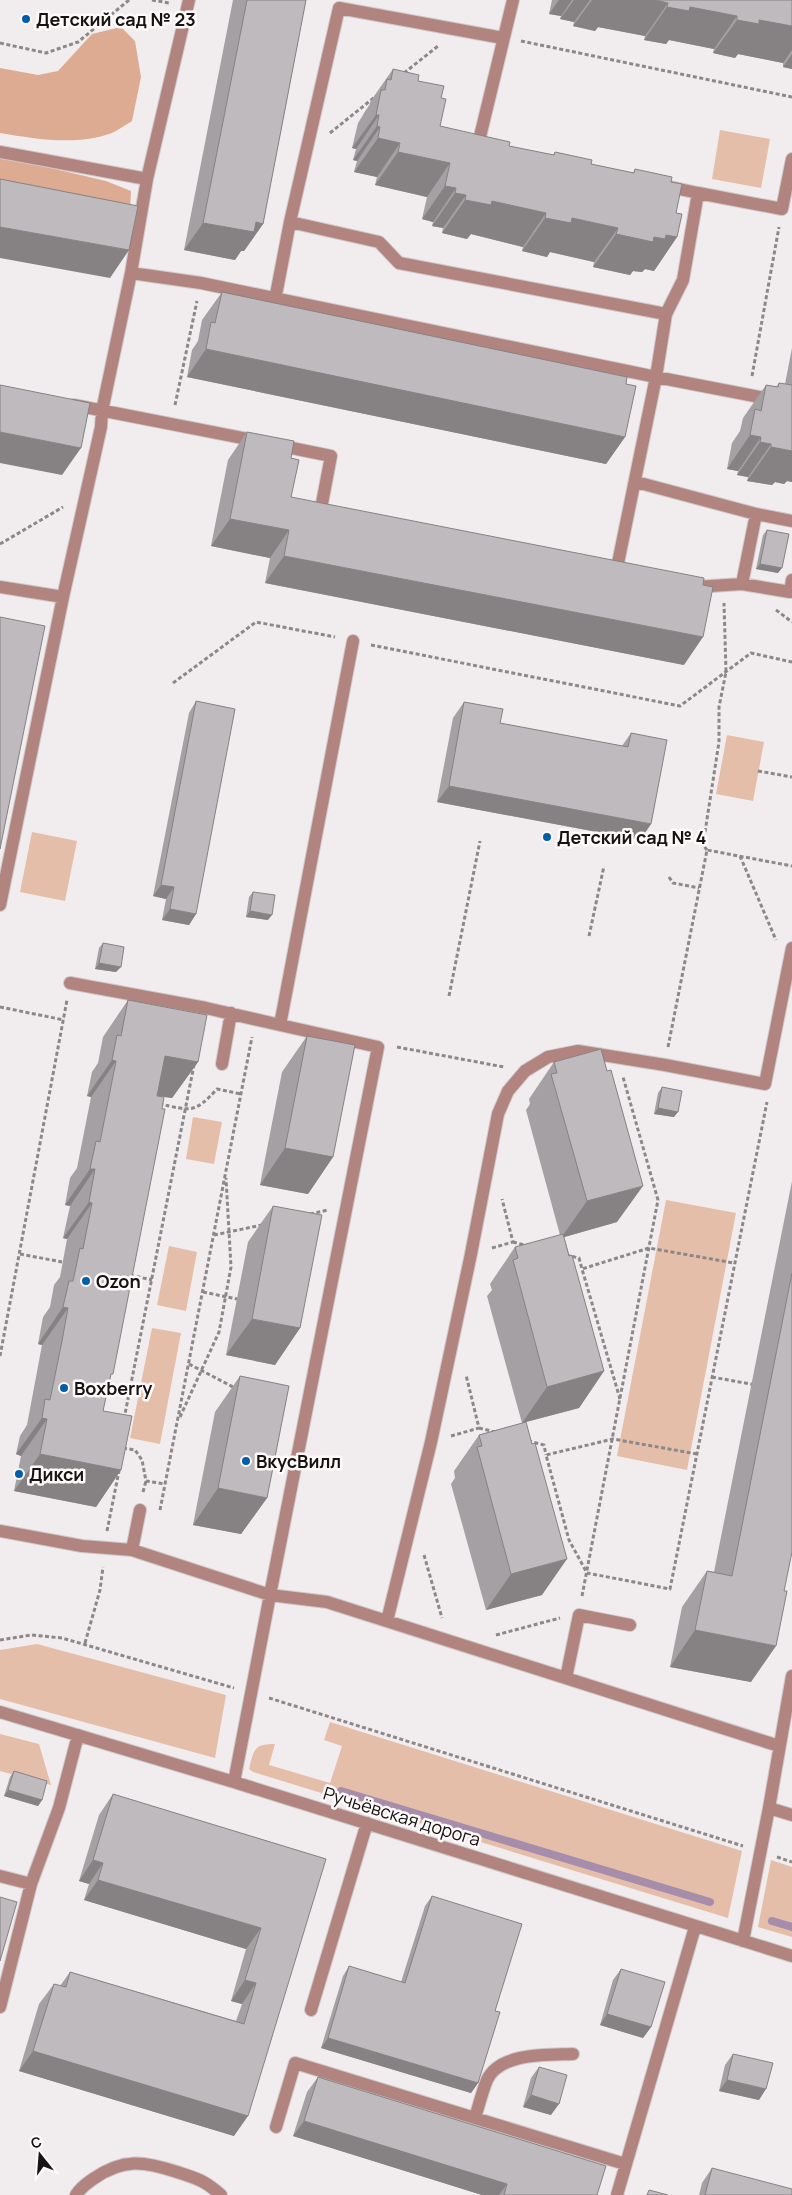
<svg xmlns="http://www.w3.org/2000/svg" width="792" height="2195" font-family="Manrope,sans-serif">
  <rect width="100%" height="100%" fill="#f1eced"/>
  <path fill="#e5beaa" d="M720 130 770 139 761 188 712 179Z
    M727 735 764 742 753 801 716 794Z
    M32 832 77 841 65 901 20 892Z
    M193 1117 222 1122 214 1164 186 1159Z
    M666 1200 736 1213 687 1470 617 1456Z
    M169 1246 197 1252 186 1311 157 1305Z
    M152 1328 181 1333 160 1444 130 1438Z
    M37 1644 226 1695 215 1758 0 1699V1650Z
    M330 1722 742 1851 728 1918 253 1772 249 1769C254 1749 254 1744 275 1744L269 1765 330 1783 342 1746 324 1740Z
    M0 1734 39 1744 51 1785 0 1771Z
    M771 1860 792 1867V1937L758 1927Z"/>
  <path fill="#ddab92" d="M121 27 135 41 141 77 132 121C125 125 118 130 112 133 76 146 36 139 0 133V68L38 75 58 71 92 34Z
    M0 156 106 181 131 191 130 211 0 201Z"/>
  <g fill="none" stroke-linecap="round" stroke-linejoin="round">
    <path stroke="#a58dab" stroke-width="8" d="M341 1791 710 1902
      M772 1921 792 1927"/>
    <defs>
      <path id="minor" d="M479 149H477L513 0
        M0 152 147 179
        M665 186 698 193 683 280 666 314 656 377 770 399
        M698 193 782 209 792 159
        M290 222 379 242 399 263 666 314
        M131 273 201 283 656 377 617 568
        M275 300 290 222 339 8 503 38
        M74 405 258 441
        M277 445 331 456 320 514 325 515
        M636 482 756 514 792 521
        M742 584 790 592 792 580
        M0 587 63 597
        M695 587 742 584 756 514
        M0 905 63 597 101 427 102 411 131 273 147 179 189 0
        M70 983 206 1008 280 1025 353 641
        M280 1025 378 1047 270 1595 327 1602 779 1746
        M222 1064 231 1013
        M0 1531 82 1546 132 1550 270 1595 234 1782
        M132 1550 140 1510
        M387 1621 431 1442 471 1254 498 1114 508 1091 525 1071 548 1057 578 1051 665 1065 765 1084 792 948
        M566 1678 579 1615 630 1625
        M0 1712 234 1782 792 1956
        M769 1808 792 1815
        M0 1876 31 1884
        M743 1941 769 1808 792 1676
        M0 2007 31 1884 59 1808 78 1735
        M311 2010 367 1823
        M475 2118C479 2105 482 2092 487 2080 500 2052 548 2055 573 2054
        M276 2127 295 2063 625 2164
        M76 2195C81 2187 86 2184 93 2179 123 2158 144 2161 177 2172 198 2179 204 2180 221 2195
        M617 2195 695 1927"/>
    </defs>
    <use href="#minor" stroke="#cec9ca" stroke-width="14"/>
    <path stroke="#8c8889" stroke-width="3" stroke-dasharray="4 2.5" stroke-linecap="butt" d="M152 0 169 3
      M521 41 792 97
      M0 43 46 53 78 42 129 0
      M404 73 438 46
      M330 133 376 96
      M752 376 779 227
      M175 405 197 301
      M0 544 63 507
      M776 610 792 622
      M371 645 680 706 751 653 792 662
      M173 683 256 622 335 637
      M758 771 792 777
      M707 850 703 845 719 742V707L726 672 724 603
      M740 856 776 940
      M669 877 673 883 699 888
      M589 936 604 866
      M449 996 480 841
      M0 1007 64 1020
      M397 1047 504 1067
      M668 1047 707 850 792 866
      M159 1104C191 1110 193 1115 217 1089L241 1094
      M310 1214 328 1210
      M214 1235 262 1225
      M513 1242 528 1246
      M492 1248 513 1242 502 1199
      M20 1254 62 1262
      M566 1255 579 1258 582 1269
      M130 1275 152 1280
      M203 1292 237 1299
      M0 1356 67 1000
      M189 1364 235 1388
      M712 1377 756 1385
      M620 1399 582 1269 649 1248 734 1263
      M180 1417 219 1332 231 1267 226 1178
      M124 1419 194 1065
      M479 1428 495 1432
      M451 1436 479 1428 466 1375
      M528 1441 544 1445 546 1455
      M123 1448 135 1450 142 1460 146 1481 165 1484
      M697 1454 613 1439 546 1455 569 1540 587 1573 670 1589 767 1102
      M143 1492 146 1481
      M160 1510 252 1037
      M107 1531 119 1471
      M424 1555 442 1618
      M582 1596 658 1200 623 1077
      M496 1635 560 1618
      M0 1640 31 1635 62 1638 234 1688
      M85 1643 100 1590 103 1567
      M269 1698 743 1846
      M777 1857 792 1862"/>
    <use href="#minor" stroke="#b2847f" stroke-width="12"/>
  </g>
  <path fill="#a4a0a3" d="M233 0H306L263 224 244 251H241L235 260 184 250Z
    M552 0H792V69L783 67V63L759 58 738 54 735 58 713 53 714 49 669 40 666 44 644 40 645 36 598 27 595 31 573 26 574 22 560 19 561 16 549 14Z
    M393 69 418 81 441 98 440 126 509 146 553 155 555 152 591 164 633 173 635 169 671 182 676 213 677 237 654 271 645 269 642 272 633 271 630 275 593 267 594 262 550 252 547 257 522 251 523 247 471 234 467 239 442 233 443 228 432 226 433 222 422 219 427 197 375 185 377 177 354 172 357 161 353 160 356 149 352 148 358 123 363 115 364 113 370 104V102Z
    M222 292 626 384 625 437 606 464 187 377 192 350 198 341 202 320Z
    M792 348V482L787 481 784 484 775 482 772 485 747 481 748 477 737 475 738 471 727 469 732 443 740 431 743 418 766 385 776 387 779 383 785 384Z
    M247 432 291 458V497L684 665 265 583 270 558 211 546 228 460Z
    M767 530 778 573 756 569 763 535Z
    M196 701V914L189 925 162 920 166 899 153 896 189 713Z
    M464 702 500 723 622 746 631 733 651 824 640 840 437 802 453 718Z
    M253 892 268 920 246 917 249 897Z
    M103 943 116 972 95 969 99 948Z
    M128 1000 198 1062 172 1098 157 1096 109 1380 103 1411 121 1470 96 1507 14 1491 21 1456 16 1454 20 1436 27 1425 42 1345 38 1344 43 1317 50 1307 54 1285 60 1277 67 1239 63 1238 70 1206 65 1205 70 1178 77 1168 91 1097 87 1096 92 1072 98 1063 103 1037Z
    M307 1036 333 1157 308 1194 260 1185 282 1072Z
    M554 1062 617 1222 564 1237 604 1371 579 1408 526 1422 542 1595 486 1610 451 1484 455 1478 454 1471 479 1435 522 1423 487 1296 492 1290 490 1284 515 1247 560 1235 526 1110 530 1104 529 1099Z
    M662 1087 674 1117 654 1114 658 1093Z
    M792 1181V1552L751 1682 670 1667 682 1607 707 1571 714 1572Z
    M273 1206 300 1328 275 1365 226 1355 248 1242Z
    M240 1376 267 1498 241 1534 193 1525 215 1412Z
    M14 1771 42 1800 38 1806 4 1796 10 1777Z
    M113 1794 326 1859 234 2136 19 2071 39 2004 54 1984 60 1986 70 1972 236 2021 242 2004 231 2001 246 1949 84 1900 89 1884 79 1881 99 1815Z
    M432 1896 495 2011 478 2083 471 2093 321 2048 343 1976 349 1966 401 1982 425 1906Z
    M621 1969 651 2027 643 2038 600 2025 613 1980Z
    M733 2054 759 2100 719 2091 725 2065Z
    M539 2067 551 2115 523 2107 531 2078Z
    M318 2077 597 2195H482L293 2136 307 2092Z
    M712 2168 792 2195H699L702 2183Z"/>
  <path fill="#868284" d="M559 0H572L561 16 549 14Z
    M574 0H590L574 22 560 19Z
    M592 0H655L668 3 645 36 598 27 595 31 573 26Z
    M667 7H690L737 16 714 49 669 40 666 44 644 40Z
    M737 20H759L792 26V50L783 63 738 54 735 58 713 53Z
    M792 54V69L783 67Z
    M376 115H379L356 149 352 148Z
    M377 126 380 127 357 161 353 160Z
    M378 138 400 143 377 177 354 172Z
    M398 152 450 163 427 197 375 185Z
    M445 186 456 188 433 222 422 219Z
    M455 193 466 195 443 228 432 226Z
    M465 200 492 201 546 213 523 247 471 234 467 239 442 233Z
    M545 218H572L618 228 594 262 550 252 547 257 522 251Z
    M256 222 263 224 244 251H241L235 260 184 250 203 223Z
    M0 227 129 250 110 278 0 258Z
    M616 234 666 235 677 237 654 271 645 269 642 272 633 271 630 275 593 267Z
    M206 349 625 437 606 464 187 377Z
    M0 432 81 448 62 475 0 463Z
    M750 435 761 437 738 471 727 469Z
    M760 442 771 444 748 477 737 475Z
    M771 447 792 451V482L787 481 784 484 775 482 772 485 747 481Z
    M230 519 289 530 270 558 211 546Z
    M284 556 703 637 684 665 265 583Z
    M760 564 782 568 778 573 756 569Z
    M449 786 651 824 640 840 437 802Z
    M161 885 174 887 166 899 153 896Z
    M170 909 196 914 189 925 162 920Z
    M250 911 272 915 268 920 246 917Z
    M99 963 121 967 116 972 95 969Z
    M165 1056 198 1062 172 1098 139 1093Z
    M112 1060 116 1061 91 1097 87 1096Z
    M658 1108 678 1112 674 1117 654 1114Z
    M285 1148 333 1157 308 1194 260 1185Z
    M90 1169H95L70 1206 65 1205Z
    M643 1186 617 1222 561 1238 587 1201Z
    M89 1202 92 1203 67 1239 63 1238Z
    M63 1307 68 1308 42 1345 38 1344Z
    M252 1319 300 1328 275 1365 226 1355Z
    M604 1371 579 1408 522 1423 547 1387Z
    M42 1418 47 1419 21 1456 16 1454Z
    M40 1454 121 1470 96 1507 14 1491Z
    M218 1488 267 1498 241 1534 193 1525Z
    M567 1559 542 1595 486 1610 511 1574Z
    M695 1630 776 1646 751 1682 670 1667Z
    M8 1790 42 1800 38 1806 4 1796Z
    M93 1860 103 1863 89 1884 79 1881Z
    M98 1880 261 1928 246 1949 84 1900Z
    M245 1980 256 1983 242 2004 231 2001Z
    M607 2014 651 2027 643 2038 600 2025Z
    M328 2038 478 2083 471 2093 321 2048Z
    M33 2051 248 2116 234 2136 19 2071Z
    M727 2080 766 2089 759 2100 719 2091Z
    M531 2095 559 2104 551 2115 523 2107Z
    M304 2121 507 2184 499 2195H482L293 2136Z"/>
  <path fill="#bfbabd" stroke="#868284" d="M247 0H306L263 224 256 222 254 232 203 223Z
    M655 0H792V26L759 20V24L737 20V16L690 7 689 11 667 7 668 3Z
    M393 69 419 75 418 81 444 86 441 98 446 99 440 126 510 142 509 146 554 155 555 152 592 160 591 164 634 173 635 169 672 177 671 182 682 184 676 213 682 214 677 237 666 235 665 239 654 237 653 242 616 234 618 228 572 218 571 223 545 218 546 213 492 201 491 205 465 200 466 195 455 193 456 188 445 186 450 163 398 152 400 143 378 138 380 127 377 126 379 115H376L381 90H385L387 79 391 80Z
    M0 179 138 206 129 250 0 227Z
    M222 292 627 377 626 384 636 386 625 437 206 349 211 322 215 323Z
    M779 383 792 385V451L771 447V444L760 442 761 437 750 435 755 409 761 411 766 385 778 387Z
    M0 385 90 403 81 448 0 432Z
    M247 432 294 441 291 458 299 460 291 497 704 578 703 585 713 587 703 637 284 556 289 530 230 519Z
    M767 530 789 534 782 568 760 564Z
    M0 617 45 626 0 849Z
    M196 701 235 709 196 914 170 909 174 887 161 885Z
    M464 702 503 709 500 723 628 747 631 733 667 740 651 824 449 786Z
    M253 892 275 895 272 915 250 911Z
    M103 943 124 947 121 967 99 963Z
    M128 1000 207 1015 198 1062 165 1056 157 1096 164 1097 162 1109H165L113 1374H111L103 1411 132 1416 121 1470 40 1454 47 1419 42 1418 45 1399 50 1400 62 1341 68 1308 63 1307 69 1281H73L80 1248 83 1249 92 1203 89 1202 95 1169H90L96 1141 100 1142 116 1061 112 1060 117 1035 121 1036Z
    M307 1036 355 1045 333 1157 285 1148Z
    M601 1049 607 1071 611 1070 643 1186 587 1201 551 1074 557 1073 554 1062Z
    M662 1087 682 1091 678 1112 658 1108Z
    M273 1206 322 1215 300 1328 252 1319Z
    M563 1234 569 1256 572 1255 604 1371 547 1387 513 1260 518 1258 515 1247Z
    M792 1273V1552L784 1591H787L776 1646 695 1630 707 1571 732 1576Z
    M240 1376 289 1386 267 1498 218 1488Z
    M526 1422 532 1444 535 1443 567 1559 511 1574 477 1447 482 1446 479 1435Z
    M14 1771 47 1781 42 1800 8 1790Z
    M113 1794 326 1859 248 2116 33 2051 54 1984 66 1987 70 1972 244 2024 256 1983 245 1980 261 1928 98 1880 103 1863 93 1860Z
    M432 1896 522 1924 495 2011 500 2012 478 2083 328 2038 349 1966 405 1983Z
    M0 1897 17 1902 0 1961Z
    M621 1969 665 1982 651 2027 607 2014Z
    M733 2054 773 2063 766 2089 727 2080Z
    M539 2067 567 2075 559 2104 531 2095Z
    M318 2077 606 2166 597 2195H504L507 2184 304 2121Z
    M712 2168 792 2189V2195H705Z
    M649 2190 668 2195H647Z"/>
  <g fill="#005eab" stroke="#fff9fa" stroke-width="2">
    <circle cx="26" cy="19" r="5"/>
    <circle cx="547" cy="837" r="5"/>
    <circle cx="86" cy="1281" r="5"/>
    <circle cx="64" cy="1388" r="5"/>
    <circle cx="246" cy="1461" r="5"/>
    <circle cx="19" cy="1474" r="5"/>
  </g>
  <g text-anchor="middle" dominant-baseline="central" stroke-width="5" stroke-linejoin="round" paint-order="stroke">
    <g font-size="18" font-weight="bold" fill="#151314" stroke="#fff9fa" text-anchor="start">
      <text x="36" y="19">Детский сад № 23</text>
      <text x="557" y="837">Детский сад № 4</text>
      <text x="96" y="1281">Ozon</text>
      <text x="74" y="1388">Boxberry</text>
      <text x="256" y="1461">ВкусВилл</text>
      <text x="29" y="1474">Дикси</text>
    </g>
    <g font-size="18" fill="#151314" stroke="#fff9fa">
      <text transform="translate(402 1816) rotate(17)">Ручьёвская дорога</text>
    </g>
  </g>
  <g transform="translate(40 2155) rotate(343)" stroke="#fff9fa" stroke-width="4" paint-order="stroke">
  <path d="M0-4L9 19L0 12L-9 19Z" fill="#151314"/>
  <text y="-8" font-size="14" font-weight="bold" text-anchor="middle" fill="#151314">С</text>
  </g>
</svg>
